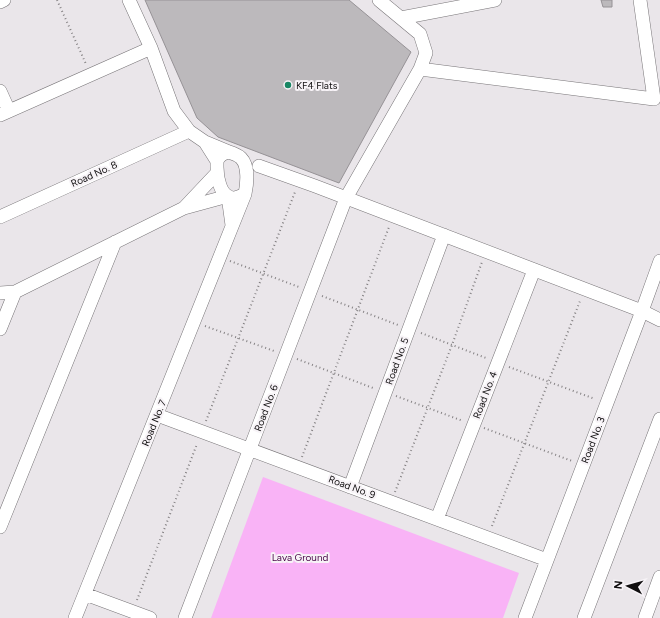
<svg xmlns="http://www.w3.org/2000/svg" width="660" height="618" font-family="Figtree,sans-serif">
  <rect width="100%" height="100%" fill="#eae6ea"/>
  <path fill="#f9b3f6" d="M263 477 519 573 503 618H211Z"/>
  <path fill="#bcb9bc" stroke="#969296" d="M145 0H349L411 52 339 183 218 137 197 118Z
    M601 0H612V7H603Z"/>
  <g fill="none" stroke-linecap="round" stroke-linejoin="round">
    <defs>
      <path id="minor" d="M129 0 151 48 174 111 189 131 205 142
        M0 2 4 0
        M401 18 495 0
        M420 69 654 99 640 0
        M0 91 9 111
        M0 115 151 48
        M229 152C232 153 238 155 241 158 249 166 247 184 245 194 242 195 237 198 233 198 220 197 217 177 217 167 217 165 217 163 217 161 219 156 224 153 229 152Z
        M217 161 205 142 229 152
        M259 166 315 186 642 311 660 320
        M217 173 184 208 228 196 232 225
        M0 217 189 131
        M0 293 15 292
        M0 329 15 292 184 208
        M157 415 547 560
        M350 487 444 235
        M437 519 534 270
        M0 527 115 242
        M85 594 150 618
        M75 618 245 194
        M185 618 346 198 420 69 426 53 420 34 379 0
        M525 618 642 311 660 261
        M584 618 660 419
        M645 618 660 577"/>
    </defs>
    <use href="#minor" stroke="#787578" stroke-width="14"/>
    <path stroke="#858284" stroke-width="2" stroke-dasharray="1 3" stroke-linecap="butt" d="M57 0 86 64
      M230 261 299 287
      M322 296 398 325
      M205 326 274 351
      M421 333 486 358
      M297 359 373 388
      M509 367 595 399
      M396 396 463 421
      M206 421 295 192
      M484 428 572 461
      M302 457 389 227
      M395 492 452 345 482 262
      M492 526 580 301
      M137 600 197 444"/>
    <use href="#minor" stroke="#fff" stroke-width="13"/>
  </g>
  <circle fill="#188664" stroke="#f7f3f7" stroke-width="1.5" cx="288" cy="85" r="4"/>
  <g text-anchor="middle" dominant-baseline="central" stroke-width="4" stroke-linejoin="round" paint-order="stroke">
    <g font-size="10" fill="#100e0f" stroke="#f7f3f7" text-anchor="start">
      <text x="296" y="85">KF4 Flats</text>
    </g>
    <g font-size="10" fill="#100e0f" stroke="#f7f3f7">
      <text transform="translate(94 174) rotate(-24)">Road No. 8</text>
      <text transform="translate(397 361) rotate(-70)">Road No. 5</text>
      <text transform="translate(485 395) rotate(-69)">Road No. 4</text>
      <text transform="translate(266 408) rotate(-69)">Road No. 6</text>
      <text transform="translate(154 423) rotate(-68)">Road No. 7</text>
      <text transform="translate(593 440) rotate(-69)">Road No. 3</text>
      <text transform="translate(352 487) rotate(20)">Road No. 9</text>
    </g>
    <g font-size="10" fill="#490648" stroke="#f7f3f7">
      <text x="300" y="557">Lava Ground</text>
    </g>
  </g>
  <g transform="translate(628 586) rotate(276)" stroke="#f7f3f7" stroke-width="3" paint-order="stroke">
  <path d="M0-3L7 15L0 10L-7 15Z" fill="#100e0f"/>
  <text y="-6" font-size="11" font-weight="bold" text-anchor="middle" fill="#100e0f">N</text>
  </g>
</svg>
